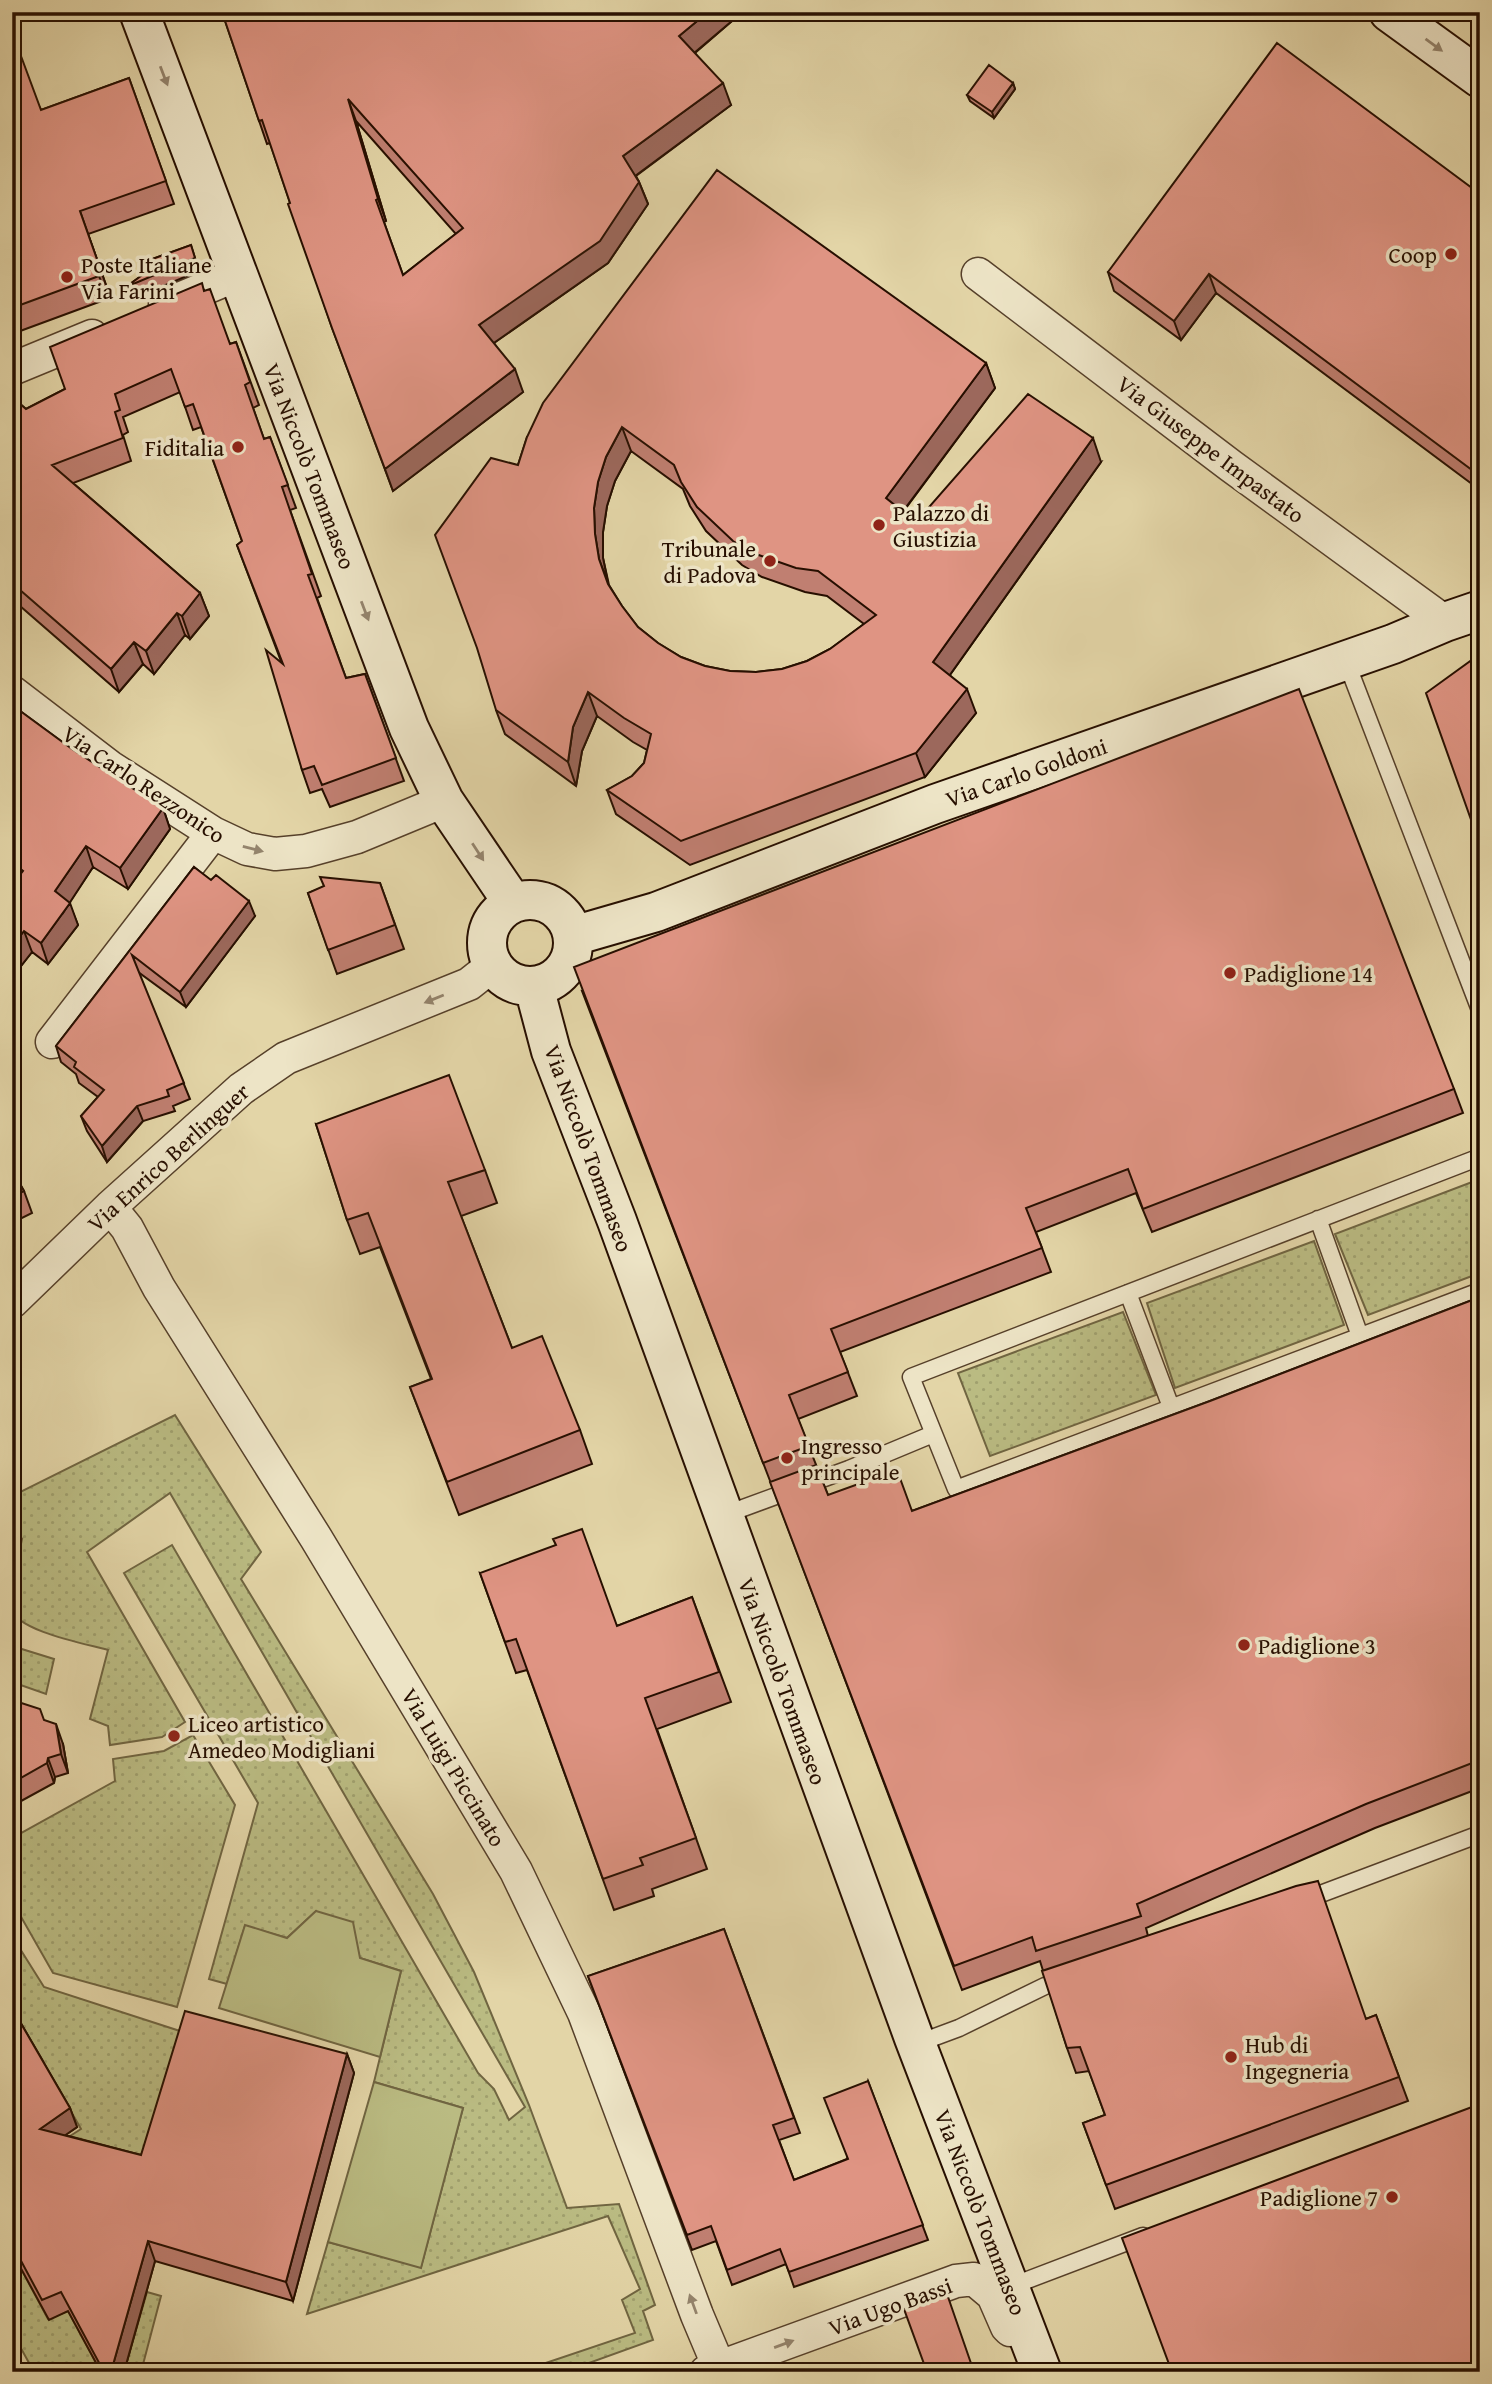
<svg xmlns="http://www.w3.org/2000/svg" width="1492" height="2384" font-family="'Gentium Book Plus',serif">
  <defs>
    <pattern id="grass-dots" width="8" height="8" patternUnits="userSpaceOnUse" patternTransform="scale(1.75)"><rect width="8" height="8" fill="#babb82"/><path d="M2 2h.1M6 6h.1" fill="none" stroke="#a0a06e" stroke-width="1.8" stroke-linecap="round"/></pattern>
  </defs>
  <rect width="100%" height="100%" fill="#e3d5a7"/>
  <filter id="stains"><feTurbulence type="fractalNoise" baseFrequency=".00286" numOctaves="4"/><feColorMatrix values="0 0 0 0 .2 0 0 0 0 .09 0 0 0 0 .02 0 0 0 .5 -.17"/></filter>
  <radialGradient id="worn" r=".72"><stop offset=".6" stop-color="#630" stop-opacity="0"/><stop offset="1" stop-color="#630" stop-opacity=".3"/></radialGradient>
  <path fill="url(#grass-dots)" stroke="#706541" stroke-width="2" d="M1480 1179V1273L1368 1315 1335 1234Z
    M1314 1241 1344 1325 1175 1388 1147 1303Z
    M1123 1312 1156 1395 990 1456 958 1373Z
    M175 1415 261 1552 241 1579 433 1894 474 1972 529 2105 567 2208 619 2204 655 2305 643 2311 653 2340 564 2372H519L635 2333 622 2300 640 2289 608 2216 307 2314 328 2242 421 2267 463 2108 374 2082 401 1971 360 1958 316 1911 287 1938 245 1926 227 1984 209 1979 258 1803 124 1573 172 1545 478 2073 494 2089 509 2120 525 2107 170 1493 87 1552 185 1722 162 1737 110 1745 108 1726 90 1719 108 1650C87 1644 16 1631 12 1609 9 1587 18 1560 22 1539L12 1544V1496Z
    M12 1646 54 1659 46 1694 12 1682Z
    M193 1735 235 1805 177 2007 53 1973 12 1901V1838L115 1781 113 1759 164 1751Z
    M12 1936 44 1987 186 2033 147 2171 67 2138 81 2129 50 2075 21 2076 43 2061 12 2008Z
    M12 2252 48 2319 68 2311 101 2372H34L12 2332Z
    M147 2292 161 2296 141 2372H124Z"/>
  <path fill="#babb82" stroke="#706541" stroke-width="2" d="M316 1911 353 1922 360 1958 401 1971 380 2057 219 2008 245 1925 287 1938Z
    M374 2082 463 2108 421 2268 328 2242Z"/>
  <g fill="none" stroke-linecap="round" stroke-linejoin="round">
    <defs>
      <path id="lane" d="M1346 661 1480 1010
        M1480 1157 911 1377 956 1489 1480 1291
        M1318 1219 1360 1336
        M1128 1293 1171 1407
        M724 1515 849 1469 933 1434
        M1302 1901 1480 1834
        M916 2044 959 2028 1045 1986 1065 1979
        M1009 2287 1143 2236"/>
      <path id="street" d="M978 274 1231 466 1445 622
        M165 305 239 274
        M12 369 92 336
        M12 692 110 767 213 833 247 849 275 854 306 851 357 837 444 801
        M52 1042 213 833
        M110 1207 127 1228 159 1288 316 1538 516 1871 584 2013 697 2315 721 2372
        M12 1302 110 1207 241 1089 286 1058 469 984 493 965
        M706 2372 956 2281 974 2279 993 2295 1007 2327 1010 2330"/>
      <path id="secondary" d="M139 12 409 728 444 801 513 903
        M1389 12 1480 78
        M487 943a43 43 0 1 1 86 0a43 43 0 1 1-86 0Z
        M573 936 656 912 935 804 1393 644 1445 622 1480 610
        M534 987 551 1051 617 1221 914 2038 1042 2372"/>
    </defs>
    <use href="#lane" stroke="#56402a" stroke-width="19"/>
    <use href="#street" stroke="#56402a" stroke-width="35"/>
    <use href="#secondary" stroke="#270f00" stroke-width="42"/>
    <use href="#lane" stroke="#ede4c6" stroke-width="16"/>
    <use href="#street" stroke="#ede4c6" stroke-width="32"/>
    <use href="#secondary" stroke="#ede4c6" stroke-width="38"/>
  </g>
  <path fill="#c07f71" stroke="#270f00" stroke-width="2" fill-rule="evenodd" d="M222 12 739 15 695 53 731 105 636 176 639 182 648 204 608 263 494 343 523 392 393 491 332 328 270 143 267 144ZM356 121 456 234 403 275 384 222 386 221Z
    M12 51 41 110 129 78 174 204 88 234 107 288V299L12 334Z
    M1013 83 1015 89 994 118 970 101 967 95Z
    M1480 194V490L1216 293 1181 340 1114 291 1108 272Z
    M191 245 199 271 130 300 126 287 148 271 144 262Z
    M204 290 230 344 236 342 259 405 253 408 264 439 270 437 296 508 290 510 321 596 317 598 346 678 365 674 404 781 330 807 322 789 310 793 302 770 282 664 237 545 242 541 201 427 193 430 180 392 123 417 128 432 123 435 131 461 73 483 200 593 209 616 190 639 185 635 154 674 143 664 119 692 12 599V397L26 409 65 389Z
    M986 363 995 388 903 512 916 522 1101 462 950 675 976 713 925 777 690 865 616 814 607 790 632 776 644 763 647 750 633 742 597 716 582 751 576 786 505 734 496 710 518 465 527 437ZM631 451 683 489 690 506 706 531 742 565 762 577 805 592 827 596 864 624 830 649 807 661 782 669 756 672 730 671 705 666 681 657 658 643 638 627 622 606 609 585 603 558V532L607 506 615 481Z
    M12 705 72 749 163 808 170 829 128 889 93 867 69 903 78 925 48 964 32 952 21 966 12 960V885L16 880 12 877Z
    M194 867 255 916 186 1007 138 972 190 1099 173 1106 175 1111 143 1121 107 1162 87 1131 81 1116 98 1097 79 1083 76 1074 61 1062 56 1046Z
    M380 883 404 949 337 974 308 893 324 887Z
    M582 991 1454 1089 1463 1113 1152 1232 1136 1193 1036 1232 1051 1272 840 1352 857 1396 798 1419 828 1495 912 1511 1210 1401 1480 1297V1788L1375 1828 1146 1928 1148 1936 1366 2019 1376 2015 1408 2101 1115 2209 1083 2123 1105 2115 1089 2071 1076 2073 1067 2048 1040 1961 962 1990 772 1486Z
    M316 1124 485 1170 497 1203 461 1216 512 1348 580 1430 592 1464 459 1515 410 1387 431 1379 380 1247 360 1254 347 1220Z
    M12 1170 24 1191 32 1213 12 1223Z
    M480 1573 617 1626 692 1597 731 1702 657 1729 707 1869 652 1889 654 1896 614 1910 527 1670 516 1673Z
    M12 1700 44 1720 63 1744 68 1773 55 1777 54 1783 12 1806Z
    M724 1929 800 2133 779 2140 794 2180 847 2159 868 2081 928 2240 794 2287 786 2264 732 2285 716 2241 692 2250 588 1976Z
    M12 2008 70 2108 77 2127 65 2135 141 2155 347 2054 354 2073 293 2301 155 2261 124 2372H101L68 2311 49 2320 12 2252Z"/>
  <path fill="#9c685c" stroke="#270f00" stroke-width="2" d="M708 12H739V15L687 59 679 36Z
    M723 83 731 105 631 179 623 156Z
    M1013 83 1015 89 994 118 992 112Z
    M348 99 356 121 386 221 378 199Z
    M639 182 648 204 608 263 488 347 479 325Z
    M80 211 107 288V299L99 276Z
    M1209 274 1216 293 1181 340 1174 321Z
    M986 363 995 388 895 522 886 498Z
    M515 369 523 392 393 491 385 469Z
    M622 427 631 451 615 481 607 506 603 532V558L608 583 599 559 595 534 594 508 598 482 606 457Z
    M1093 438 1101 462 942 686 933 662Z
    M200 593 209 616 190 639 182 616Z
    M177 613 185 635 154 674 146 651Z
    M134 642 143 664 119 692 111 669Z
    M967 689 976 713 925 777 916 753Z
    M588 692 597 716 582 751 576 786 568 762 573 727Z
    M163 808 170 829 128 889 120 868Z
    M86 846 93 867 63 913 55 891Z
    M249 901 255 916 186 1007 180 992Z
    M70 903 78 925 48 964 41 943Z
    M24 931 32 952 21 966 13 945Z
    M137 1106 143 1121 107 1162 102 1146Z
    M56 1724 63 1744 68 1773 61 1754Z
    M48 1758 55 1777 54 1783 47 1763Z
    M347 2054 354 2073 293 2301 286 2282Z
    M70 2108 77 2127 47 2148 40 2129Z
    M148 2241 155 2261 124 2372H111Z"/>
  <path fill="#df9483" stroke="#270f00" stroke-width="2" fill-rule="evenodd" d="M222 12H708L679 36 723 83 623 156 639 182 600 241 479 325 515 369 385 469 332 328 288 204 290 203 262 120 259 121ZM348 99 463 228 403 275 376 200 378 199Z
    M1277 43 1480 194V476L1209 274 1174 321 1108 272Z
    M18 48 41 110 129 78 166 181 80 211 99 265V276L12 308V51Z
    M989 65 1013 83 992 112 967 95Z
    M717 170 986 363 886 498 916 522 1028 394 1093 438 933 662 967 689 916 753 681 841 607 790 632 776 644 763 651 734 624 718 588 692 573 727 568 762 496 710 477 648 435 535 491 458 518 465 527 437 543 403ZM622 427 674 465 681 482 697 507 733 541 753 553 796 568 818 571 876 615 830 649 807 661 782 669 756 672 730 671 705 666 681 657 658 643 638 627 622 606 608 584 599 559 595 534 594 508 598 482 606 457Z
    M191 245 195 258 126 287 149 270 144 262Z
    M202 283 204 291 210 289 230 344 236 342 250 382 245 385 264 439 270 437 288 485 282 487 312 574 308 575 346 678 365 674 396 758 322 785 314 766 302 770 266 650 283 664 237 545 242 541 193 404 185 407 171 369 115 394 120 410 115 412 123 438 52 465 200 593 182 616 177 613 146 651 134 642 111 669 12 583V397L26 409 65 389 50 347Z
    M1480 654V845L1426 693Z
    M1299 689 1454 1089 1143 1209 1128 1169 1026 1208 1042 1248 831 1329 848 1372 789 1395 809 1446 763 1463 574 967Z
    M12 705 72 749 163 808 120 868 86 846 55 891 70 903 41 943 24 931 13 945 12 885 23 871 12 862Z
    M194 867 211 880 216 875 249 901 180 992 132 955 184 1083 167 1090 169 1096 137 1106 102 1146 81 1116 104 1090 74 1067 76 1062 56 1046Z
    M320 877 380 883 395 925 328 950 308 893 324 886Z
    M449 1075 485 1170 448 1182 512 1348 542 1336 580 1430 447 1482 410 1387 432 1379 368 1213 347 1220 316 1124Z
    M12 1170 24 1191 12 1197Z
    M1480 1297V1760L1366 1804 1137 1904 1141 1916 1036 1951 1032 1937 954 1966 770 1482 816 1465 828 1495 897 1470 912 1511 1210 1401Z
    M582 1529 617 1626 692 1597 719 1672 645 1698 696 1838 640 1858 643 1865 603 1879 516 1639 505 1642 480 1573 556 1545 553 1539Z
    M12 1700 40 1709 44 1720 56 1724 61 1754 48 1758 47 1763 12 1783Z
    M1318 1881 1366 2019 1376 2015 1399 2077 1106 2185 1083 2123 1105 2115 1080 2047 1067 2048 1042 1971 1296 1886Z
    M724 1929 794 2118 773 2125 794 2180 848 2159 824 2098 868 2081 923 2225 789 2272 780 2249 727 2270 711 2226 687 2235 588 1976Z
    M12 2008 70 2108 40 2129 141 2155 185 2011 347 2054 286 2282 148 2241 111 2372H104L61 2292 42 2300 12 2244Z
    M1480 2104V2372H1172L1122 2238Z
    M947 2294 974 2372H927L904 2309Z"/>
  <defs><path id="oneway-solid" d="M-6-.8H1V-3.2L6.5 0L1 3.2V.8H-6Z" transform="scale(1.75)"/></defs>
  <g fill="#94846d">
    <use href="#oneway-solid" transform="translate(1434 45) rotate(36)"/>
    <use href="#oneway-solid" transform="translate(164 76) rotate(69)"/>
    <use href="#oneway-solid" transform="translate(365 611) rotate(69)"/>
    <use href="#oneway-solid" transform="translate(253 849) rotate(14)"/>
    <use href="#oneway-solid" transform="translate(478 852) rotate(57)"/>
    <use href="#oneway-solid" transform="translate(434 999) rotate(158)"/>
    <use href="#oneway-solid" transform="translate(693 2304) rotate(-110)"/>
    <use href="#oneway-solid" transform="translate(784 2344) rotate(-20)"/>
  </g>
  <g fill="#8f2418" stroke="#ede4c6" stroke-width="2.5">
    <circle cx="1451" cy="254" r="7"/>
    <circle cx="67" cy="277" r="7"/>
    <circle cx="238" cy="447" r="7"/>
    <circle cx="879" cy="525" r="7"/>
    <circle cx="770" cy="561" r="7"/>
    <circle cx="1230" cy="973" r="7"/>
    <circle cx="787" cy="1458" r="7"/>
    <circle cx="1244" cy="1645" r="7"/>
    <circle cx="174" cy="1736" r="7"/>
    <circle cx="1231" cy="2057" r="7"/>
    <circle cx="1392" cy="2197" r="7"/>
  </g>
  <g text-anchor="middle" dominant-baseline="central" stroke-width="7" stroke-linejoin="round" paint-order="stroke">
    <g font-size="23" fill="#270f00" stroke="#ede4c6" text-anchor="start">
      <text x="1437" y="254" text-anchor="end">Coop</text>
      <text x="81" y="264">Poste Italiane<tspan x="81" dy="26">Via Farini</tspan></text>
      <text x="224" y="447" text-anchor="end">Fiditalia</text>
      <text x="893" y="512">Palazzo di<tspan x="893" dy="26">Giustizia</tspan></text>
      <text x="756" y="548" text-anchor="end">Tribunale<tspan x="756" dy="26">di Padova</tspan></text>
      <text x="1244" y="973">Padiglione 14</text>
      <text x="801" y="1445">Ingresso<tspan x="801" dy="26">principale</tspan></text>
      <text x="1258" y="1645">Padiglione 3</text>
      <text x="188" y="1723">Liceo artistico<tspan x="188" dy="26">Amedeo Modigliani</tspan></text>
      <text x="1245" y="2044">Hub di<tspan x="1245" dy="26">Ingegneria</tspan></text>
      <text x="1378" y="2197" text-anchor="end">Padiglione 7</text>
    </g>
    <g font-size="23" fill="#270f00" stroke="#ede4c6">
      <text transform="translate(1211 449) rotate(37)">Via Giuseppe Impastato</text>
      <text transform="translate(310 466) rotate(69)">Via Niccolò Tommaseo</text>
      <text transform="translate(1026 772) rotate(-19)">Via Carlo Goldoni</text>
      <text transform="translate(144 784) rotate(34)">Via Carlo Rezzonico</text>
      <text transform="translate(589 1148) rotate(70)">Via Niccolò Tommaseo</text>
      <text transform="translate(168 1157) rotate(-42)">Via Enrico Berlinguer</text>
      <text transform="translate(783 1681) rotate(70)">Via Niccolò Tommaseo</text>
      <text transform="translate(454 1767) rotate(59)">Via Luigi Piccinato</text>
      <text transform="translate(981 2212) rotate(69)">Via Niccolò Tommaseo</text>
      <text transform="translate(890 2306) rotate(-20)">Via Ugo Bassi</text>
    </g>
  </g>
  <rect width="1492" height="2384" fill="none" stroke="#e3d5a7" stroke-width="42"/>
  <rect x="14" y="14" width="1464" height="2356" fill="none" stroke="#270f00" stroke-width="3.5"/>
  <rect x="21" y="21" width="1450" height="2342" fill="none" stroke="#270f00" stroke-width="2"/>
  <rect width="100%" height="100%" filter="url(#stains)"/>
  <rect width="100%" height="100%" fill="url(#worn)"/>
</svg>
